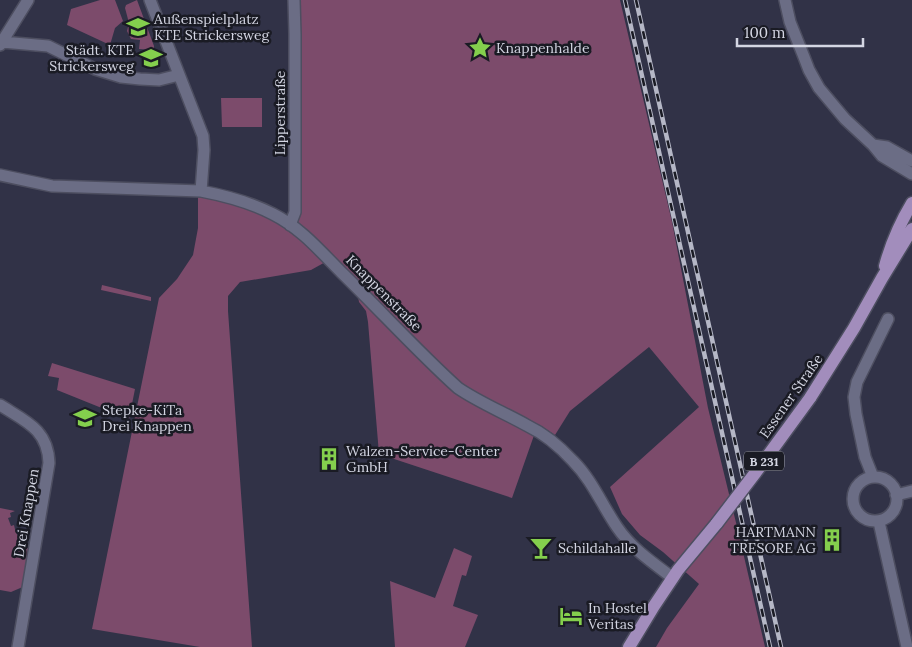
<svg xmlns="http://www.w3.org/2000/svg" width="912" height="647" font-family="Lora,serif">
  <rect width="100%" height="100%" fill="#313247"/>
  <path fill="#7c4b6b" d="M100 0H115L123 21 115 28 110 45 67 25 71 9Z
    M137 0 154 46V50L139 49 140 40 131 39 127 31 129 23 125 8 126 5Z
    M294 0H620L672 222 708 408 739 535 765 647H656L667 628 699 584 663 552 640 535 622 514 610 487 699 407 649 347 570 411 555 435 538 424 512 498 379 454 368 322 366 311 359 302 356 285 291 225Z
    M221 98H262V127H222Z
    M198 193 266 210 329 260 311 270 240 282 228 296V311L252 647H200L92 629 159 298 177 279 193 255 198 228Z
    M102 285 151 297V301L101 290Z
    M52 363 135 389 129 419 57 390 59 378 48 376Z
    M0 508 15 511 10 513 11 517 8 518 11 526 14 525C16 536 22 544 31 551L25 586 11 592 0 590Z
    M454 548 472 556 466 576 462 575 453 606 478 615 465 647H395L390 581 435 598Z"/>
  <g fill="none" stroke-linecap="round" stroke-linejoin="round">
    <defs>
      <path id="minor" d="M150 0 203 136 204 150 201 191
        M785 0 790 22 804 57 809 70 819 88 845 119 873 145 882 156 912 174
        M2 42 48 46 95 69 121 77 140 79 159 80 179 75
        M0 45 28 0
        M873 145 887 147 912 161
        M0 175 52 186 201 191C227 196 250 202 273 214 301 228 321 252 342 273 381 311 418 352 458 388 480 403 505 413 528 426 545 434 560 447 573 461 592 480 602 505 617 527 631 548 653 563 673 578
        M290 225 295 212V34L294 0
        M0 405C25 421 48 429 49 463L18 647
        M853 499a22 22 0 1 1 44 0a22 22 0 1 1-44 0Z
        M873 477 865 457 856 414 854 397 857 382 888 319
        M896 495 912 491
        M879 522 907 647"/>
      <path id="major" d="M885 266C891 244 900 223 912 203
        M810 398 854 328 882 278 912 229
        M629 647 654 606 678 570 717 523"/>
    </defs>
    <use href="#minor" stroke="#4d4e60" stroke-width="14"/>
    <use href="#major" stroke="#4d4e60" stroke-width="15"/>
    <use href="#minor" stroke="#6b6d85" stroke-width="11"/>
    <use href="#major" stroke="#a28dbc" stroke-width="12"/>
    <defs>
      <path id="rail" d="M625 0 770 647
        M636 0 781 647"/>
    </defs>
    <use href="#rail" stroke="#b5b7c6" stroke-width="4.5"/>
    <use href="#rail" stroke="#1a1b24" stroke-width="2.5" stroke-dasharray="8" stroke-linecap="butt"/>
    <defs>
      <path id="major-bridge" d="M717 523 756 472 810 398"/>
    </defs>
    <use href="#major-bridge" stroke="#4d4e60" stroke-width="15" stroke-linecap="butt"/>
    <use href="#major-bridge" stroke="#a28dbc" stroke-width="12"/>
  </g>
  <defs>
    <symbol id="school-bare" viewBox="-9 -9 18 18"><path d="M0-5L7-2L0 1L-7-2ZM-4 1L0 2.5L4 1V4Q0 6-4 4Z" fill="#84cf4d" stroke="#1a1b24" stroke-width="2.5" paint-order="stroke"/></symbol>
    <symbol id="sight-bare" viewBox="-9 -9 18 18"><path d="M0-6L1.8-2.2L6-1.7L2.9 1.2L3.7 5.4L0 3.3L-3.7 5.4L-2.9 1.2L-6-1.7L-1.8-2.2Z" fill="#84cf4d" stroke="#1a1b24" stroke-width="2.5" paint-order="stroke"/></symbol>
    <symbol id="building-bare" viewBox="-9 -9 18 18"><path d="M-4-6H4V6H1V3H-1V6H-4ZM-2.5-4.3h1.7v1.8h-1.7ZM.8-4.3h1.7v1.8H.8ZM-2.5-1h1.7V.8h-1.7ZM.8-1h1.7V.8H.8Z" fill="#84cf4d" stroke="#1a1b24" stroke-width="2.5" paint-order="stroke"/></symbol>
    <symbol id="bar-bare" viewBox="-9 -9 18 18"><path d="M-6-5H6L.8 .8V4.5H3.5V6h-7V4.5H-.8V.8Z" fill="#84cf4d" stroke="#1a1b24" stroke-width="2.5" paint-order="stroke"/></symbol>
    <symbol id="hotel-bare" viewBox="-9 -9 18 18"><path d="M-6-4.5h1.5V1H6V5H4.5V3h-9V5H-6ZM-4 0a1.8 1.8 0 1 1 3.6 0ZM.5 0V-2.5h3Q6-2.5 6 0Z" fill="#84cf4d" stroke="#1a1b24" stroke-width="2.5" paint-order="stroke"/></symbol>
  </defs>
  <g fill-rule="evenodd">
    <use href="#school-bare" x="122" y="11" width="32" height="32"/>
    <use href="#sight-bare" x="464" y="32" width="32" height="32"/>
    <use href="#school-bare" x="135" y="42" width="32" height="32"/>
    <use href="#school-bare" x="69" y="402" width="32" height="32"/>
    <use href="#building-bare" x="313" y="443" width="32" height="32"/>
    <use href="#building-bare" x="816" y="524" width="32" height="32"/>
    <use href="#bar-bare" x="525" y="532" width="32" height="32"/>
    <use href="#hotel-bare" x="555" y="600" width="32" height="32"/>
  </g>
  <g text-anchor="middle" dominant-baseline="central" stroke-width="5" stroke-linejoin="round" paint-order="stroke">
    <rect fill="#1a1b24" stroke="#9c9eaa" stroke-width="1" x="744" y="451.5" width="40" height="19" rx="4"/>
    <g font-size="12" font-weight="bold" fill="#d4d6e3">
      <text x="764" y="461">B 231</text>
    </g>
    <g font-size="14" fill="#d4d6e3" stroke="#1a1b24" text-anchor="start">
      <text x="154" y="19">Außenspielplatz<tspan x="154" dy="16">KTE Strickersweg</tspan></text>
      <text x="496" y="48">Knappenhalde</text>
      <text x="134" y="50" text-anchor="end">Städt. KTE<tspan x="134" dy="16">Strickersweg</tspan></text>
      <text x="102" y="410">Stepke-KiTa<tspan x="102" dy="16">Drei Knappen</tspan></text>
      <text x="346" y="451">Walzen-Service-Center<tspan x="346" dy="16">GmbH</tspan></text>
      <text x="816" y="532" text-anchor="end">HARTMANN<tspan x="816" dy="16">TRESORE AG</tspan></text>
      <text x="558" y="548">Schildahalle</text>
      <text x="588" y="608">In Hostel<tspan x="588" dy="16">Veritas</tspan></text>
    </g>
    <g font-size="14" fill="#d4d6e3" stroke="#1a1b24">
      <text transform="translate(280 113) rotate(-90)">Lipperstraße</text>
      <text transform="translate(384 293) rotate(45)">Knappenstraße</text>
      <text transform="translate(791 396) rotate(-55)">Essener Straße</text>
      <text transform="translate(26 513) rotate(-80)">Drei Knappen</text>
    </g>
  </g>
  <path d="M737 38v8h126v-8" fill="none" stroke="#d4d6e3" stroke-width="2.5"/>
  <text x="744" y="38" font-size="15" fill="#d4d6e3" stroke="#1a1b24" stroke-width="4" paint-order="stroke">100 m</text>
</svg>
